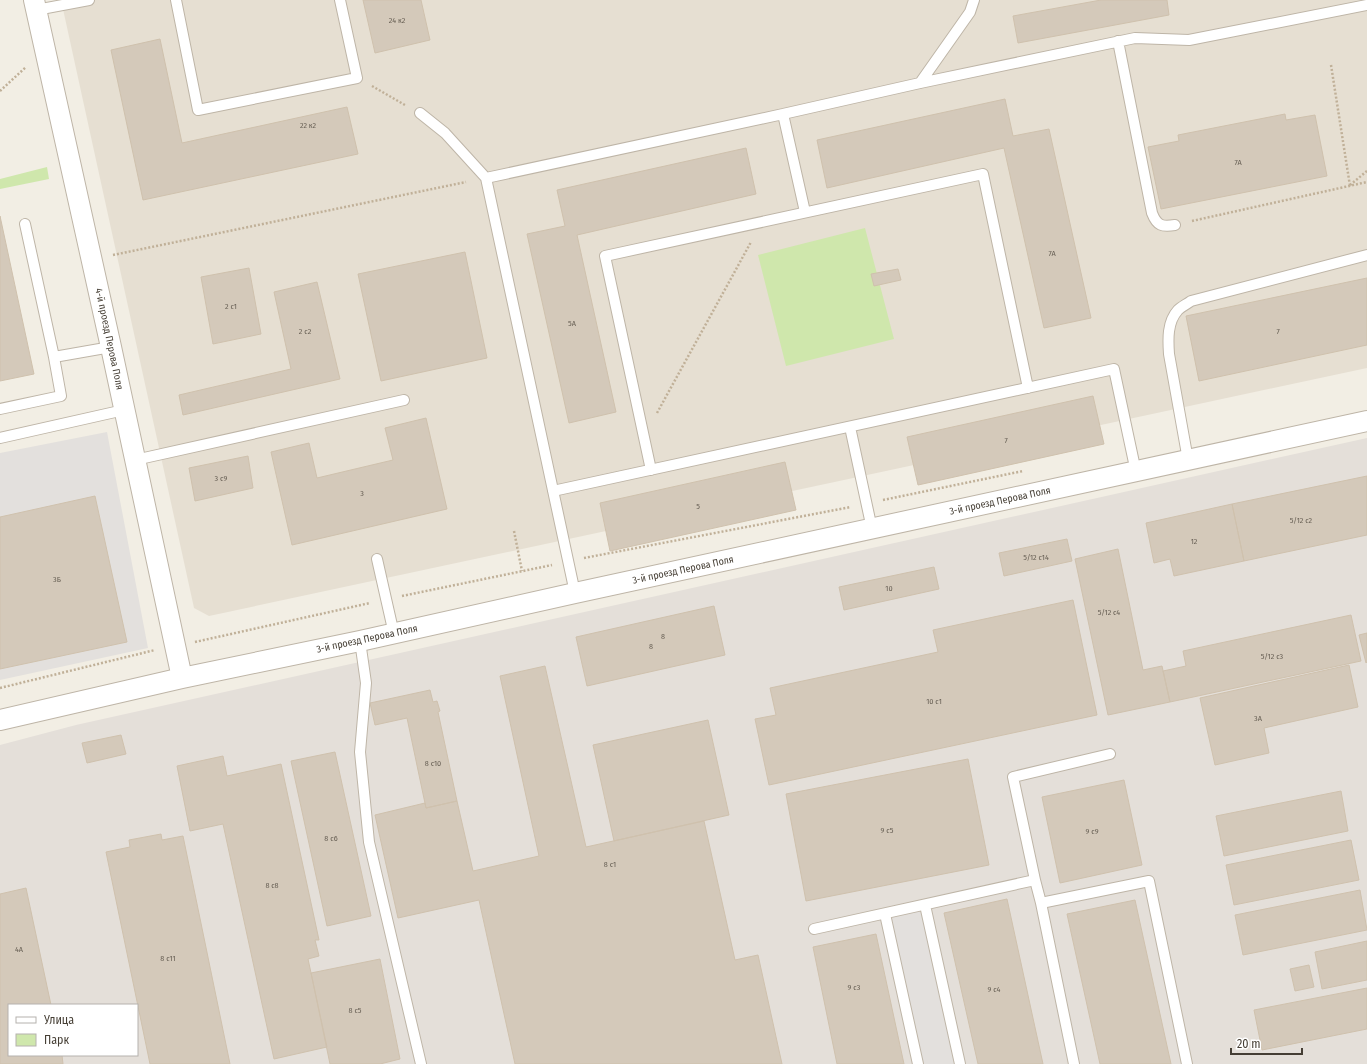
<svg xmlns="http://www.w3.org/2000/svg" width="1367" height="1064" font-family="'Fira Sans Condensed',sans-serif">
  <rect width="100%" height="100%" fill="#f2eee4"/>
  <path fill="#e6dfd2" d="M61 0H1367V368L209 616 194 608Z"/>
  <path fill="#e4dfd9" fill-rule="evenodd" d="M1367 438V1064H0V745L76 725ZM9 1005H137V1055H9Z"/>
  <path fill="#cfe7ac" d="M47 167 49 179 0 189V179Z
    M865 228 894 339 786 366 758 255Z"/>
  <path fill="#e3e0dd" d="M107 432 148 648 0 680V453Z
    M925 905 960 1064H918L885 914Z"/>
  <path fill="#d4c9ba" stroke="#cfc1ad" d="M363 0H421L430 40 375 53Z
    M1101 0H1167L1169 15 1018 43 1013 16Z
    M160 39 182 143 347 107 358 154 143 200 111 50Z
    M1005 99 1013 136 1049 129 1091 318 1044 328 1004 148 827 188 817 140Z
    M1285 114 1286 120 1315 115 1327 176 1161 209 1148 147 1179 141 1178 135Z
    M746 148 756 194 577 235 616 412 569 423 527 234 565 226 557 190Z
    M0 216 34 374 0 381Z
    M465 252 487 358 381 381 358 274Z
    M249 268 261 334 213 344 201 277Z
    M898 269 901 280 874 286 871 274Z
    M1367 278V345L1199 381 1186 316Z
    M317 282 340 379 183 415 179 395 291 369 274 292Z
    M1093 396 1104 444 918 485 907 437Z
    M426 418 447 509 292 545 271 452 309 443 317 478 393 460 385 428Z
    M248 456 253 488 195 501 189 468Z
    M785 462 796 510 610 551 600 503Z
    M1367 476V535L1244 561 1232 504Z
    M95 496 127 642 0 669V517Z
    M1232 504 1244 561 1174 576 1170 559 1154 563 1146 523Z
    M1067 539 1072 561 1004 576 999 553Z
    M1118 549 1143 670 1162 666 1170 702 1108 715 1075 559Z
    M934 567 939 589 844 610 839 587Z
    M1073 600 1097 715 769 785 755 719 776 715 770 688 938 652 933 630Z
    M714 606 725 655 587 686 576 637Z
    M1351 615 1361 661 1170 702 1163 671 1186 666 1183 651Z
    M1367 633V662L1366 663 1359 635Z
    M1349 665 1358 707 1264 728 1269 753 1215 765 1200 698Z
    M545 666 586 847 704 821 735 960 758 955 782 1064H515L479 900 398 918 375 815 425 803 426 808 457 801 473 871 539 856 500 676Z
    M430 690 433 702 437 701 440 711 438 712 457 801 426 808 407 718 375 725 370 703Z
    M708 720 729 815 614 841 593 745Z
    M121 735 126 754 87 763 82 743Z
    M335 752 371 916 327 926 291 761Z
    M223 756 227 776 281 764 319 940H315L319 956 308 959 327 1047 274 1059 223 824 190 831 177 766Z
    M968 759 989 865 806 901 786 794Z
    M1124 780 1142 865 1060 883 1042 797Z
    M1341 791 1348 831 1224 856 1216 816Z
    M161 834 162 840 183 836 230 1064H150L106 852 130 847 129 840Z
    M1351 840 1359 880 1234 905 1226 865Z
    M26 888 51 1005H9V1055H62L63 1064H0V894Z
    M1360 890 1367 930 1243 955 1235 915Z
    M1007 899 1043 1064H978L944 913Z
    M1135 900 1171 1064H1100L1067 914Z
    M876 934 904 1064H837L813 947Z
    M1367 941V980L1322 989 1315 952Z
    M380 959 400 1059 380 1064H330L311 973Z
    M1309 965 1314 987 1295 991 1290 969Z
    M1367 988V1029L1262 1050 1254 1010Z"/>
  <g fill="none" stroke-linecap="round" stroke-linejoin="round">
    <defs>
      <path id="lane" d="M176 0 198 110 357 78 340 0
        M36 10 89 0
        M1118 41 1152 213C1157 226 1162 227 1175 225
        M920 83 970 12 974 0
        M420 113 445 133 486 178 575 593
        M783 114 805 212
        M486 178 783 114 920 83 1135 38 1189 40 1367 5
        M25 224 54 357 111 347
        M0 409 61 396 54 357
        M850 427 872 529
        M0 438 124 410
        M135 460 404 400
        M1188 460 1169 354C1168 340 1167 322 1178 310 1181 307 1187 304 1191 301L1367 255
        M651 470 605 256 983 174 1028 388
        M553 491 1114 369 1136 472
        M377 559 394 634
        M360 641 366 683 360 752 369 842 421 1064
        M1035 880 1041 903 1149 881 1187 1064
        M1041 903 1074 1064
        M925 905 960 1064
        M885 914 918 1064
        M814 929 1035 880 1013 777 1110 754"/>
      <path id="street" d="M34 0 111 347 182 678
        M0 720 182 678 360 641 575 593 1367 421"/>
    </defs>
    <use href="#lane" stroke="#beb5a7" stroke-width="12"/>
    <use href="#street" stroke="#beb5a7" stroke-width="22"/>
    <path stroke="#c0b098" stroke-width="2.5" stroke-dasharray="2 2" stroke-linecap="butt" d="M1331 65 1350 186
      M372 86 405 105
      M0 91 26 67
      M1350 185 1367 171
      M1192 221 1367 182
      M113 255 466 182
      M657 413 751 242
      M883 500 1023 471
      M514 531 522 571
      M584 558 851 507
      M402 596 552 565
      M195 642 370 603
      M0 688 155 650"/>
    <use href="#lane" stroke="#fff" stroke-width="10"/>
    <use href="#street" stroke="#fff" stroke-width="20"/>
  </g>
  <g text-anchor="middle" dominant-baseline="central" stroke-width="3.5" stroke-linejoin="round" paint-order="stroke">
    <g font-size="8" fill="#696156">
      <text x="397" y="20">24 к2</text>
      <text x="308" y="125">22 к2</text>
      <text x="1238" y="162">7А</text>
      <text x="1052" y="253">7А</text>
      <text x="231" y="306">2 с1</text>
      <text x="572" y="323">5А</text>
      <text x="305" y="331">2 с2</text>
      <text x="1278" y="331">7</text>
      <text x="1006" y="440">7</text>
      <text x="221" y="478">3 с9</text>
      <text x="362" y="493">3</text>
      <text x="698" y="506">5</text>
      <text x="1301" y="520">5/12 с2</text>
      <text x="1194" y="541">12</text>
      <text x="1036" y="557">5/12 с14</text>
      <text x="57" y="579">3Б</text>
      <text x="889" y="588">10</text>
      <text x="1109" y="612">5/12 с4</text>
      <text x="663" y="636">8</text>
      <text x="651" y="646">8</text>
      <text x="1272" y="656">5/12 с3</text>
      <text x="934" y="701">10 с1</text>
      <text x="1258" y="718">3А</text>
      <text x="433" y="763">8 с10</text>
      <text x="887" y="830">9 с5</text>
      <text x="1092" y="831">9 с9</text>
      <text x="331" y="838">8 с6</text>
      <text x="610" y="864">8 с1</text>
      <text x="272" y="885">8 с8</text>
      <text x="19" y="949">4А</text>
      <text x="168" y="958">8 с11</text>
      <text x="854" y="987">9 с3</text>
      <text x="994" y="989">9 с4</text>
      <text x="355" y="1010">8 с5</text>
    </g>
    <g font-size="10" fill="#453e34" stroke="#fff">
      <text transform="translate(109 339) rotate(78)">4-й проезд Перова Поля</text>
      <text transform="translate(1000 501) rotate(-12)">3-й проезд Перова Поля</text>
      <text transform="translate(683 570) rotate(-12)">3-й проезд Перова Поля</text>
      <text transform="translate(367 639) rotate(-12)">3-й проезд Перова Поля</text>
    </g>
  </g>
  <rect x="8" y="1004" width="130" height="52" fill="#ffffff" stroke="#b5b2ae"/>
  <rect x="16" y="1017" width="20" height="6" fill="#ffffff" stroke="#b5b2ae"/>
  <text x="44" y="1024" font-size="12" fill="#453e34">Улица</text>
  <rect x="16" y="1034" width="20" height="12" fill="#cfe7ac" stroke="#b5b2ae"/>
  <text x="44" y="1044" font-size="12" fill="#453e34">Парк</text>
  <path d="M1231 1048v6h71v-6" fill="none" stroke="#453e34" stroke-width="2"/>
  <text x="1237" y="1048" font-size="12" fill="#453e34" stroke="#ffffff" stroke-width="3" paint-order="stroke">20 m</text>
</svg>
